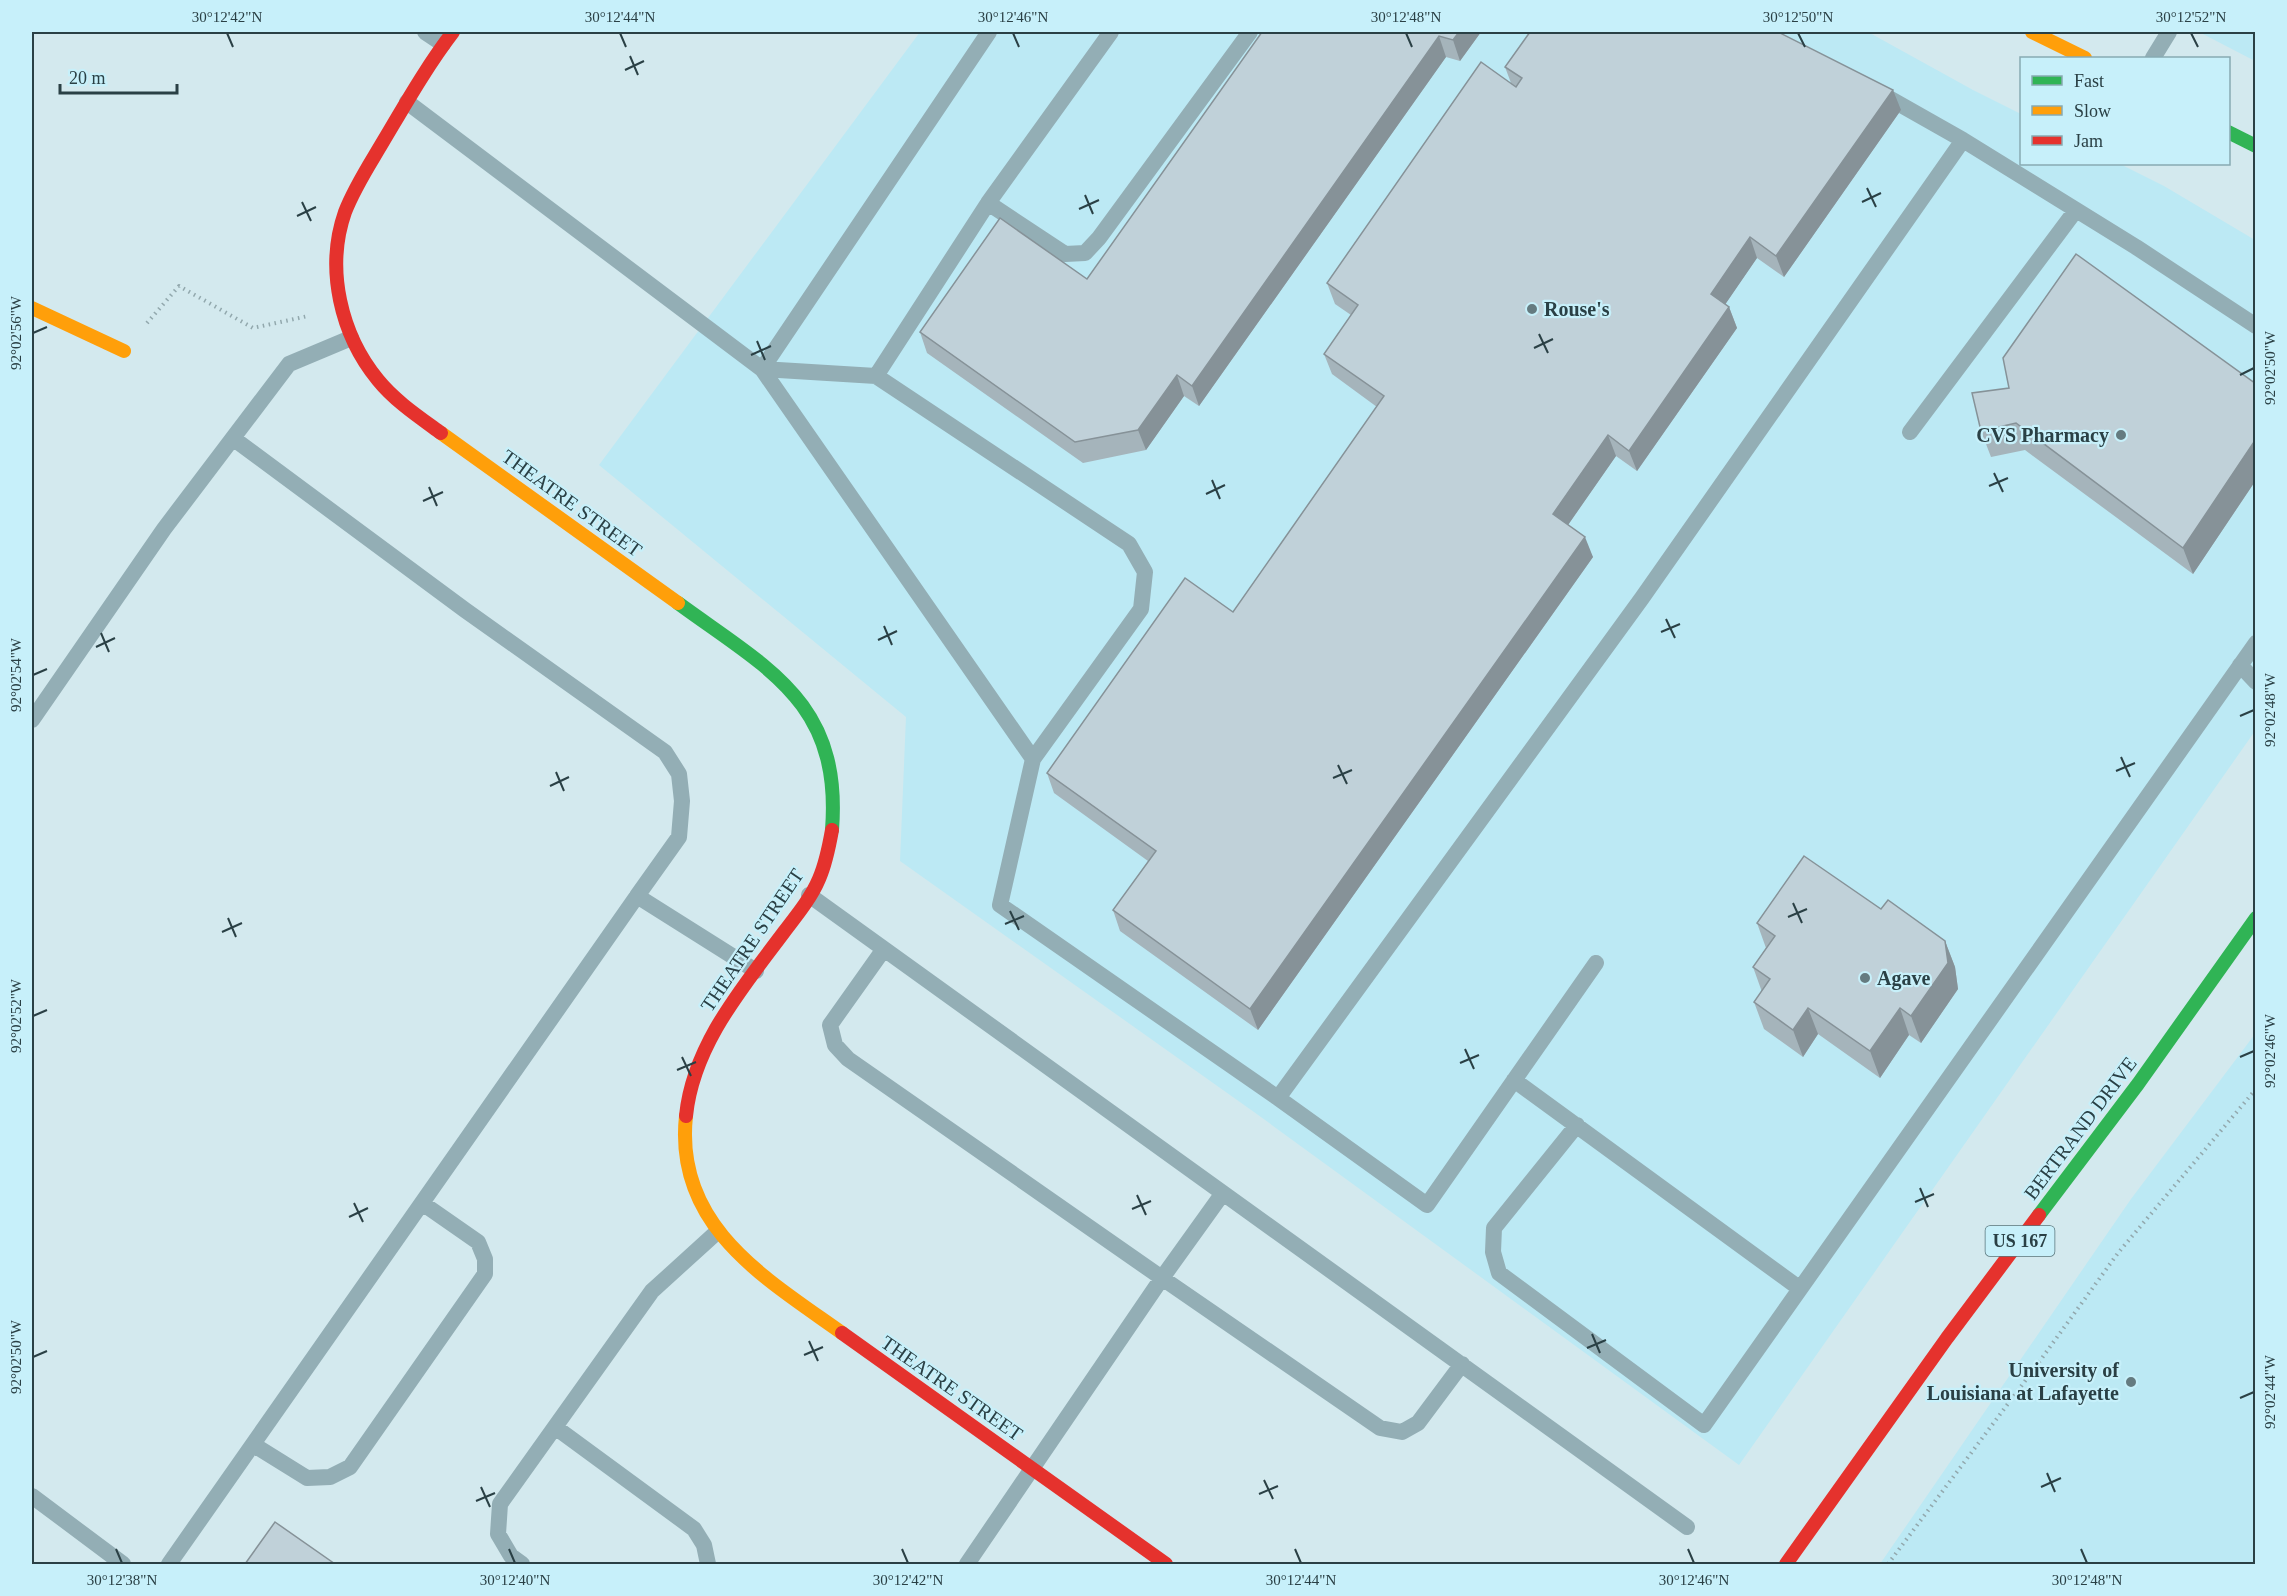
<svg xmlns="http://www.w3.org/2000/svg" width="2287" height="1596" font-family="'Times New Roman',serif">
  <rect width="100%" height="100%" fill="#d3e9ee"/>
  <path fill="#bce9f4" d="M920 32H1868L1973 90 2021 114 2022 164H2120L2164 186 2255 240V731L1739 1465 1254 1112 900 861 906 717 599 465Z
    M2199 32H2255V61Z
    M2255 1034V1564H1880L2131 1199Z"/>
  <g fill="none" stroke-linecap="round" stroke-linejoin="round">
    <path stroke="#92a8ad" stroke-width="4" stroke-dasharray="1.5 4.5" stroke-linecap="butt" d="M147 323 179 286 253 328 308 316
      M1888 1564 2034 1369 2118 1253 2256 1089"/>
    <path stroke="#93aeb5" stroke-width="16" d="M425 32 443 44
      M2153 58 2169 32
      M1880 93 1963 140
      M407 102 762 369 1033 759 1000 905 1278 1098
      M988 203 1065 254 1085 253 1099 238 1250 32
      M762 369 876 376 1129 544 1145 572 1141 609 1033 759
      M762 369 989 32
      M876 376 988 203 1111 32
      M1910 432 2076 210
      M234 439 465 610 665 752 679 774 682 801 679 837 637 896
      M2240 665 2256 682
      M32 720 164 529 289 364 351 338
      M809 895 1687 1527
      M884 949 830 1025 835 1045 848 1059 1162 1278 1223 1193
      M1596 963 1427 1205 1278 1098 1642 598 1963 140 2136 247 2256 326
      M1514 1080 1799 1288
      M1577 1125 1494 1228 1493 1252 1499 1273 1704 1425 2256 643
      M555 1427 694 1529 704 1545 708 1564
      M254 1445 307 1478 330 1477 350 1467 485 1274V1259L478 1242 422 1203
      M32 1496 123 1564
      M169 1564 637 896 756 971
      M522 1564 511 1556 498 1534 500 1504 652 1291 717 1232
      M967 1564 1162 1278 1380 1428 1402 1432 1418 1423 1462 1364"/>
    <path stroke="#30b455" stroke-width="14" d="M2228 132 2256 146
      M678 603C768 669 842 702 832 830
      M2039 1215 2138 1084 2256 918"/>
    <path stroke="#ff9f0a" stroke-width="14" d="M2032 32 2085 58
      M32 308 124 351
      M441 433 678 603
      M686 1116C674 1226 765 1278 842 1333"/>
    <path stroke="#e5322d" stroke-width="14" d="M441 433C419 417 395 401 378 380 341 335 325 269 345 212 355 186 370 164 384 140 406 103 427 66 453 32
      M686 1116C693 1045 743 987 784 932 797 915 811 898 819 879 826 863 829 847 832 830
      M842 1333 1166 1564
      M1786 1564 1947 1338 2039 1215"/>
  </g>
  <path fill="#a5b4bb" d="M1262 32H1481L1460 61 1446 57 1199 406 1184 396 1146 450 1083 463 927 353 920 332 1087 279Z
    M1505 67 1901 110 1784 277 1757 258 1725 304 1729 307 1737 328 1637 471 1616 456 1568 525 1593 557 1258 1030 1120 931 1113 910 1148 861 1054 793 1047 773 1233 612 1377 407 1332 374 1324 354 1351 315 1335 304 1327 283 1511 83Z
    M2256 384V480L2193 574 2025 450 1991 457 1981 431 2009 388Z
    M1881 909 1945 941 1955 967 1958 989 1921 1043 1909 1035 1880 1078 1818 1034 1803 1057 1764 1029 1754 1002 1762 992 1753 967 1766 948 1757 923Z"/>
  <path fill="#869298" d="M1459 32H1481L1460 61 1453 40Z
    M1439 36 1446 57 1199 406 1192 386Z
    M1893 90 1901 110 1784 277 1776 256Z
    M1750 237 1757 258 1718 315 1711 294Z
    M1729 307 1737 328 1637 471 1629 451Z
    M1177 375 1184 396 1146 450 1138 430Z
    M1608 435 1616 456 1561 535 1553 514Z
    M2256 439V480L2193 574 2183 548Z
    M1585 537 1593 557 1258 1030 1250 1009Z
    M1945 941 1955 967 1958 989 1921 1043 1911 1016Z
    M1808 1008 1818 1034 1803 1057 1793 1030Z
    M1900 1008 1909 1035 1880 1078 1870 1051Z"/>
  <path fill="#c0d1d9" stroke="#869298" stroke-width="1.5" d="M1262 32H1459L1453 40 1439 36 1192 386 1177 375 1138 430 1075 442 920 332 1000 218 1087 279Z
    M1530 32H1778L1893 90 1776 256 1750 237 1711 294 1729 307 1629 451 1608 435 1553 514 1585 537 1250 1009 1113 910 1156 851 1047 773 1185 578 1233 612 1384 396 1324 354 1358 305 1327 283 1481 62 1516 87 1522 78 1505 67Z
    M2076 254 2256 384V439L2183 548 2016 423 1981 431 1972 393 2009 388 2003 358Z
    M1804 856 1881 909 1888 900 1945 941 1948 963 1911 1016 1900 1008 1870 1051 1808 1008 1793 1030 1754 1002 1770 979 1753 967 1775 936 1757 923Z
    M275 1522 335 1564H245Z"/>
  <path fill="none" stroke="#2a4045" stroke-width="2" d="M227 33 233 47M620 33 626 47M1013 33 1019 47M1406 33 1412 47M1798 33 1805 47M2191 33 2198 47M630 56 638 75M625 70 644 61M1867 188 1876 207M1085 195 1093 214M302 202 311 221M1862 202 1881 193M1079 209 1099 200M297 216 316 207M33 333 47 327M1539 334 1548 353M757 341 765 360M1534 348 1553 339M751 355 771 346M2240 375 2254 368M1994 473 2003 492M1212 480 1220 499M1989 486 2008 478M429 487 437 506M1206 494 1225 485M423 501 443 492M1666 619 1675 638M884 626 892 645M1661 632 1680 624M101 633 109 652M878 640 897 631M96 647 115 638M33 675 47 669M2240 716 2254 710M2121 757 2130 777M1338 765 1347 784M2116 771 2135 763M556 772 564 791M1333 778 1352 770M550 786 569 777M1793 903 1802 923M1010 911 1019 930M1788 917 1807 909M228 918 236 937M1005 924 1024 916M222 932 242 923M33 1016 47 1010M1465 1049 1474 1069M682 1057 691 1076M2240 1057 2254 1051M1460 1063 1479 1055M677 1070 696 1062M1920 1188 1928 1207M1137 1195 1146 1215M1915 1202 1934 1194M354 1203 363 1222M1132 1209 1151 1201M349 1217 368 1208M1592 1334 1600 1353M809 1341 818 1361M1587 1348 1606 1340M804 1355 823 1347M33 1357 47 1351M2240 1398 2254 1392M2047 1473 2055 1492M1264 1480 1273 1499M481 1487 490 1507M2041 1487 2061 1478M1259 1494 1278 1486M476 1501 495 1493M116 1549 122 1563M509 1549 515 1563M902 1549 908 1563M1295 1549 1301 1563M1688 1549 1694 1563M2081 1549 2087 1563"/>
  <g fill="#657b80" stroke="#c7f0fa" stroke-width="2">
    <circle cx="1532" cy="309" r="6"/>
    <circle cx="2121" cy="435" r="6"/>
    <circle cx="1865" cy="978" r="6"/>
    <circle cx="2131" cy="1382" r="6"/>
  </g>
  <g text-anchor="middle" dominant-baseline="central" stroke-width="4.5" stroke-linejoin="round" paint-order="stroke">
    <rect fill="#c7f0fa" stroke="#59757b" stroke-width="1.5" x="1985.5" y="1226" width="69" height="30" rx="4.5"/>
    <g font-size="18" font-weight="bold" fill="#2a4045">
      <text x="2020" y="1241">US 167</text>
    </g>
    <g font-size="20" font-weight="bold" fill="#2a4045" stroke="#c7f0fa" text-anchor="start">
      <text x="1544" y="309">Rouse's</text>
      <text x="2109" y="435" text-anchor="end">CVS Pharmacy</text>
      <text x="1877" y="978">Agave</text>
      <text x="2119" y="1370" text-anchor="end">University of<tspan x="2119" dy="23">Louisiana at Lafayette</tspan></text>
    </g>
    <g font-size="20" fill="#2a4045" stroke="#c7f0fa">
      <text transform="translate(572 503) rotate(36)">THEATRE STREET</text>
      <text transform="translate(752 940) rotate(-56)">THEATRE STREET</text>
      <text transform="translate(2080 1128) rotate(-53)">BERTRAND DRIVE</text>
      <text transform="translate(952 1388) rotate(35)">THEATRE STREET</text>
    </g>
  </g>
  <rect width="2287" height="1596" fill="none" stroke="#c7f0fa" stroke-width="66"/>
  <rect x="2020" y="57" width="210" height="108" fill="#c7f0fa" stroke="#88aab2" stroke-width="1.5"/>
  <rect x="2032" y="76" width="30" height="9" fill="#30b455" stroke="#88aab2" stroke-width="1.5"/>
  <text x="2074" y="87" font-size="18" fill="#2a4045">Fast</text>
  <rect x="2032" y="106" width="30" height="9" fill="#ff9f0a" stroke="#88aab2" stroke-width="1.5"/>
  <text x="2074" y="117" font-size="18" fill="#2a4045">Slow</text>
  <rect x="2032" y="136" width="30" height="9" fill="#e5322d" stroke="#88aab2" stroke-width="1.5"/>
  <text x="2074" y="147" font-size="18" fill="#2a4045">Jam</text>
  <path d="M60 84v9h117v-9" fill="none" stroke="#2a4045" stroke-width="3"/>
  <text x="69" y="84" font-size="18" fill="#2a4045" stroke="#c7f0fa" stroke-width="4.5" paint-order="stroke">20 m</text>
  <rect x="33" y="33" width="2221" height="1530" fill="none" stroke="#2a4045" stroke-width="2"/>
  <g font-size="15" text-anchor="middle" fill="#2a4045">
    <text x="227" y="22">30°12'42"N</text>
    <text x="620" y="22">30°12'44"N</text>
    <text x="1013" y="22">30°12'46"N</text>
    <text x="1406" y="22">30°12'48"N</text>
    <text x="1798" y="22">30°12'50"N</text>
    <text x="2191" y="22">30°12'52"N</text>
    <text transform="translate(16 333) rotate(-90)" y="5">92°02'56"W</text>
    <text transform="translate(2270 368) rotate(-90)" y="5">92°02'50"W</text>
    <text transform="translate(16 675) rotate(-90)" y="5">92°02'54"W</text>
    <text transform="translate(2270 710) rotate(-90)" y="5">92°02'48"W</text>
    <text transform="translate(16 1016) rotate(-90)" y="5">92°02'52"W</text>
    <text transform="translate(2270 1051) rotate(-90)" y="5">92°02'46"W</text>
    <text transform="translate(16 1357) rotate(-90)" y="5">92°02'50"W</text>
    <text transform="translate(2270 1392) rotate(-90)" y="5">92°02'44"W</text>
    <text x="122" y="1585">30°12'38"N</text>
    <text x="515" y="1585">30°12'40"N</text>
    <text x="908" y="1585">30°12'42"N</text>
    <text x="1301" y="1585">30°12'44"N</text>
    <text x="1694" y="1585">30°12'46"N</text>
    <text x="2087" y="1585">30°12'48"N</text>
  </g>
</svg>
